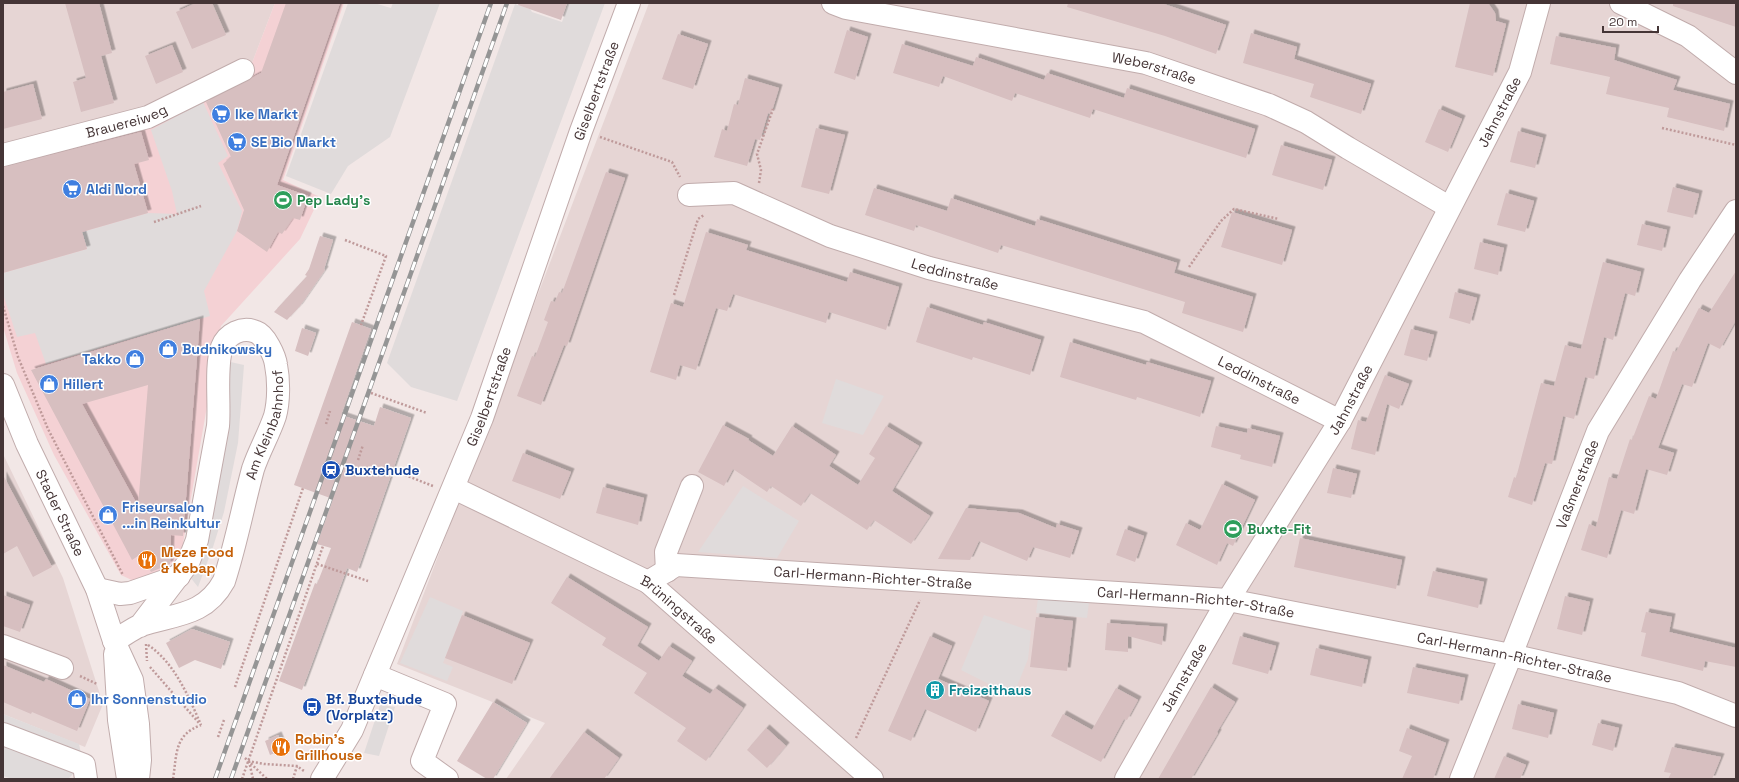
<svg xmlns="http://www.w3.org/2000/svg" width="1739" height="782" font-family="'Space Grotesk',sans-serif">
  <defs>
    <filter id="shadow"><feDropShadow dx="3.5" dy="-3.5" stdDeviation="0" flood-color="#0004"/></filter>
  </defs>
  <rect width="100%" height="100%" fill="#f2e7e6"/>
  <path fill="#e6d5d4" d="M3 3H275L252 63 144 110 3 144Z
    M649 3H1736V779H506L545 723 397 664Z
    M3 454 63 578 103 704 85 747 3 714Z"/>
  <path fill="#f4d1d4" d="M275 3H344L283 180 320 197 300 239 221 326 181 555 157 576 138 583 121 575 54 455 17 373 3 327V144L144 110 252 63Z"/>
  <path fill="#e0dbdb" d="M348 3H374L391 8 393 3H440L390 137 348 166 331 194 286 176Z
    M569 3H605L457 401 411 387 387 363 515 4 530 9 532 12 562 22Z
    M203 102 228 156 218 163 242 211 237 231 204 291 210 316 46 364 35 333 17 337 3 294V273L87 249 82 232 148 213 177 214 172 191 151 130Z
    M226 361 244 365 238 443 224 512 213 547 198 587 186 572Z
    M836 379 884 396 863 435 822 423Z
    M743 486 799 521 777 558 698 552Z
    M430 597 463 611 443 663 453 667 447 681 400 663Z
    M1038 598 1089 602 1087 618 1036 613Z
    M984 615 1031 631 1028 659 1013 696 961 670Z
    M380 705 395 707 379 756 364 753Z
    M3 714 79 744 82 759 3 728Z
    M3 741 78 769 68 779H13L3 776Z"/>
  <path fill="#d7bfc0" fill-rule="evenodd" filter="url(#shadow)" d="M65 3H99L112 53 101 56 114 103 81 112 73 82 86 78Z
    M196 3H212L226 35 192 49 176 12Z
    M286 3H340L277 185 308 196 300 220 293 218 282 234 278 232 267 252 237 231 244 210 223 164 231 157 206 102 261 73Z
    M519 3H567L561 20 518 5Z
    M1068 3H1161L1226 25 1216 54 1165 36 1067 7Z
    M1470 3H1488L1495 13 1496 21 1506 24 1493 76 1455 67Z
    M1673 3H1736V27L1673 6Z
    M847 30 868 37 855 80 834 73Z
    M1251 33 1297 47 1294 59 1371 84 1361 114 1310 97 1314 84 1243 63Z
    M678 34 708 44 693 89 662 79Z
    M1556 36 1616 48 1614 60 1677 80 1673 90 1730 104 1724 131 1667 117 1669 108 1606 94 1610 77 1550 64Z
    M902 44 973 66 976 57 1044 80 1047 73 1124 98 1127 88 1255 129 1246 158 1093 109 1090 118 1015 93 1012 101 943 76 939 87 893 73Z
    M172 45 183 72 156 84 145 56Z
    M745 78 779 88 771 114 768 113 760 140 755 139 747 166 714 157 722 129 727 131 734 104 738 105Z
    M33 84 42 119 3 129V92Z
    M1439 109 1462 119 1448 152 1425 142Z
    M816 128 845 135 829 194 801 187Z
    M1518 131 1543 138 1535 168 1510 162Z
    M141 132 149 160 134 164 148 213 82 232 87 249 3 273V167Z
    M1281 145 1332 160 1323 190 1272 175Z
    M606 172 625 178 567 346 564 345 541 405 517 396 532 356 535 357 548 322 544 320 551 301 555 302 559 292 562 293Z
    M1673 187 1699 194 1693 218 1667 212Z
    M874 188 947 211 951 198 1035 226 1037 219 1177 263 1174 273 1253 297 1243 332 1182 313 1185 302 1001 245 998 253 916 225 914 231 865 215Z
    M1506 193 1534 201 1525 232 1497 225Z
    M1232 212 1292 230 1282 265 1221 247Z
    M1642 224 1667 230 1662 251 1637 245Z
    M706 232 748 245 746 250 847 282 850 272 899 287 886 330 829 312 826 323 733 294 727 311 716 308 696 370 680 365 676 380 650 372 671 303 683 307Z
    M320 236 333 240 324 269 325 270 300 306 287 320 274 312 307 276 305 275 309 269Z
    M1480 242 1504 248 1498 275 1474 269Z
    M1603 262 1641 272 1635 296 1625 293 1613 340 1604 337 1594 379 1585 377 1574 419 1563 416 1552 464 1545 463 1532 505 1508 497 1514 477 1516 478 1541 383 1554 386 1565 345 1581 349Z
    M1736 271V320L1720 349 1708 343 1692 387 1682 384 1658 448 1674 453 1667 475 1646 469 1634 514 1621 510 1607 558 1581 550 1589 524 1596 527 1609 477 1617 479 1630 439 1632 440 1649 396 1656 399 1673 351 1676 352 1699 308 1709 313Z
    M1455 292 1477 298 1470 324 1449 318Z
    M927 307 983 325 984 322 1041 340 1030 375 973 357 972 360 916 342Z
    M200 319 183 536 171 535 170 564 151 572 141 554 132 560 31 370ZM148 385 138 506 82 404Z
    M352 322 371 329 341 415 374 426 380 407 411 418 357 572 347 568 302 690 279 681 315 583 317 584 331 548 317 544 333 499 294 485Z
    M302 328 316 333 308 356 295 351Z
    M1411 329 1434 335 1427 361 1404 355Z
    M1070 342 1146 365 1147 362 1211 381 1200 417 1137 397 1136 400 1060 377Z
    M1385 375 1409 384 1399 409 1387 404 1375 455 1351 449 1358 420 1366 422Z
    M723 425 749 439 748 440 773 456 792 426 836 455 829 466 858 485 875 458 869 454 886 426 919 446 892 491 930 516 911 544 874 520 867 530 810 493 801 506 771 486 767 492 733 469 724 486 698 472Z
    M1216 426 1247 433 1248 428 1280 436 1272 467 1240 459 1241 455 1211 447Z
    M523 453 571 472 560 499 512 481Z
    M1333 468 1357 474 1351 498 1327 493Z
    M3 475 52 567 33 577 17 546 3 554Z
    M1222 484 1255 500 1233 546 1227 543 1217 565 1176 545 1186 523 1200 530Z
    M603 487 644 498 638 525 596 513Z
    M966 508 1019 513 1056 528 1057 524 1079 531 1070 558 1033 547 1027 561 979 541 970 560 938 559Z
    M1125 529 1144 536 1135 562 1116 555Z
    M1300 538 1402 560 1396 589 1294 567Z
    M1433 571 1484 582 1478 608 1427 596Z
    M567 577 648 627 637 646 659 661 669 646 692 661 682 676 710 694 715 688 743 708 706 761 677 741 686 728 634 693 647 673 602 645 606 638 551 603Z
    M3 595 30 605 20 632 3 626Z
    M1565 596 1590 602 1582 635 1557 629Z
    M1646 612 1672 617 1669 632 1736 648V667L1705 661 1703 671 1641 656 1646 633 1641 632Z
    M462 615 530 643 512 684 445 658Z
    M1036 617 1073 621 1067 671 1030 667Z
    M1107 623 1164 627 1162 645 1128 636V652L1105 650Z
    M192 629 230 642 221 669 195 660 179 668 166 643Z
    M930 636 952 646 938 679 989 701 976 732 925 709 911 741 888 731Z
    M1240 636 1276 646 1268 674 1232 664Z
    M1316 648 1368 660 1362 687 1310 675Z
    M3 665 44 682 46 679 90 699 77 731 32 712 31 714 3 702Z
    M1413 667 1465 678 1459 704 1407 693Z
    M1211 687 1235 702 1217 732 1218 733 1191 779H1158Z
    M1116 688 1138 700 1127 720 1124 719 1101 762 1051 736 1063 714 1092 730Z
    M493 702 527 723 493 779H487L457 761Z
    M1518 704 1554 713 1548 738 1512 729Z
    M1598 723 1619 728 1613 751 1592 745Z
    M766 728 786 746 767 768 747 750Z
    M1407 728 1446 743 1433 779H1402L1412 756 1399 751Z
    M584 732 619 758 604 779H549Z
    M278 735 284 749 270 755 265 741Z
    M1672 747 1721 757 1712 779H1668L1671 773 1664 772Z
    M1504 756 1526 765 1520 779H1494Z"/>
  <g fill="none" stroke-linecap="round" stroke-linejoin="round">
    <defs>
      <g id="minor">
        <path id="s1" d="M833 3 846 8 1146 63 1269 105 1306 122 1348 148 1449 207"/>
        <path d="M1621 3 1688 36 1736 73"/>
        <path id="s2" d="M3 155 148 117 243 70"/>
        <path id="s3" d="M689 195 734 193 830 236 929 268 1144 322 1340 421"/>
        <path id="s4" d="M3 385 27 444 97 589 114 641 132 680 138 724 140 760 138 779"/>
        <path id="s5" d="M454 488 648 582 872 779"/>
        <path d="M667 571 666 552 692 486"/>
        <path id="s6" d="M648 582 676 565 1228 600 1511 655 1678 693 1736 716"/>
        <path d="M97 589 120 594 130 593 179 576"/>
        <path id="s7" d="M114 641C123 636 132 629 141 625 175 614 205 616 224 581 236 544 243 506 253 469 259 451 269 434 275 416 279 401 279 380 276 365 275 356 265 335 256 332 242 326 227 334 222 347 215 365 220 405 218 426L197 540 188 563 140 626"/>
        <path d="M3 646 62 668"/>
        <path d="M115 654 119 720 128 779"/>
        <path d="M375 675 445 704 422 761 447 779"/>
        <path d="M3 734 84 765 86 779"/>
        <path id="s8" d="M322 779 352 730 482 418 581 131 629 3"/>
        <path id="s9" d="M1126 779 1228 600 1340 421 1520 72 1539 3"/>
        <path id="s10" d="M1461 779 1511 655 1598 431 1690 280 1736 211"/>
      </g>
    </defs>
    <use href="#minor" stroke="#c1acac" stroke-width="24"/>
    <path stroke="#bf9a9a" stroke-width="2.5" stroke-dasharray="2 2" stroke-linecap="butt" d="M1662 128 1736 145
      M600 137 672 162 680 177
      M759 183 761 170 757 154 773 109
      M154 222 201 206
      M345 240 386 256 361 325
      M1189 267 1221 221 1234 209 1279 219
      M674 295 698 219 704 215
      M3 306 18 357 48 429 123 575
      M371 393 427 413
      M326 424 330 411
      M358 460 363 445
      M405 475 433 486
      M317 564 368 581
      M146 644 147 661
      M148 645C174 662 189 697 201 725
      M150 667 199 723
      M80 676 97 684
      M235 687 303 488
      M218 737 224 720
      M856 738 920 600
      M245 758 267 779
      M248 761 264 764 297 766
      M249 761 253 779
      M173 779C177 754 174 735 201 725
      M242 779 323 546
      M293 779 297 766 304 771"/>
    <use href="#minor" stroke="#fff" stroke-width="22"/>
    <defs>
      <path id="rail" d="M215 779 491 3
        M231 779 507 3"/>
    </defs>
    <use href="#rail" stroke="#959595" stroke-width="4.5"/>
    <use href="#rail" stroke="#fff" stroke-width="3" stroke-dasharray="9" stroke-linecap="butt"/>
  </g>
  <defs>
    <symbol id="supermarket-disc" viewBox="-11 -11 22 22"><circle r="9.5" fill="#3f7fe0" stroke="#fff"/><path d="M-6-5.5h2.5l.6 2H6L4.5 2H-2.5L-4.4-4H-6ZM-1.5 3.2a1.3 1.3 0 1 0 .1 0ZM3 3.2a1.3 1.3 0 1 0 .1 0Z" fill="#fff"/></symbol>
    <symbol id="stadium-disc" viewBox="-11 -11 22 22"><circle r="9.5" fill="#2e9e5b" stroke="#fff"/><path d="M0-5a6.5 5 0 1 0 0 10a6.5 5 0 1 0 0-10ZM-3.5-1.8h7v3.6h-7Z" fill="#fff"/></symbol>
    <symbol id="shop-disc" viewBox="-11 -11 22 22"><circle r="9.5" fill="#3f7fe0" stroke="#fff"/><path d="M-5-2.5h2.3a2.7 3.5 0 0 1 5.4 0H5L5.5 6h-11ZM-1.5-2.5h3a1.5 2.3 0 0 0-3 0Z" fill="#fff"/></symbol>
    <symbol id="station-disc" viewBox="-11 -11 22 22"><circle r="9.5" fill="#1a4fb4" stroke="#fff"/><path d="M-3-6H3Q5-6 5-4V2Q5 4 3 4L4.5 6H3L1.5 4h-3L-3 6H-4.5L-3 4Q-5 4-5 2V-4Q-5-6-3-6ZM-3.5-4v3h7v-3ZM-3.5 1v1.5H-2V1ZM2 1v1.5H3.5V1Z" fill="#fff"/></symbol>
    <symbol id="restaurant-disc" viewBox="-11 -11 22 22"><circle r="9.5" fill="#e8710a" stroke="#fff"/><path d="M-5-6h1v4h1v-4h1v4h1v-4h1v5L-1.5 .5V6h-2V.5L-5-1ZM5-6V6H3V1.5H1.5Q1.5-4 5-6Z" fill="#fff"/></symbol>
    <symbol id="building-disc" viewBox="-11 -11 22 22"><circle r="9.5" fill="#0f9aa8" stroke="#fff"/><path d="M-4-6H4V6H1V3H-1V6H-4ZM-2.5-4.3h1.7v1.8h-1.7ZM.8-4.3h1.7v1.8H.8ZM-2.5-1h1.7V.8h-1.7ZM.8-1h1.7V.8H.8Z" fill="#fff"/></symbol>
    <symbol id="bus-disc" viewBox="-11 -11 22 22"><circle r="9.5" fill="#1a4fb4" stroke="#fff"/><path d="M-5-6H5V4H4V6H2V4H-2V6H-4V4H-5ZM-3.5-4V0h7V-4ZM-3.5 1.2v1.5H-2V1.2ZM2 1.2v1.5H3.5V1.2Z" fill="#fff"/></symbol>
  </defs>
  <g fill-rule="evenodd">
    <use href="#supermarket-disc" x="210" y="103" width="22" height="22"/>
    <use href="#supermarket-disc" x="226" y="131" width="22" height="22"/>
    <use href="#supermarket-disc" x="61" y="178" width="22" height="22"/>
    <use href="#stadium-disc" x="272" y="189" width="22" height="22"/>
    <use href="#shop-disc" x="157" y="338" width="22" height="22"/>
    <use href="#shop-disc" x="124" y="348" width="22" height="22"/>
    <use href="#shop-disc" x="38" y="373" width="22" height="22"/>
    <use href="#station-disc" x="320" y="459" width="22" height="22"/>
    <use href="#shop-disc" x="97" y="504" width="22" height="22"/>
    <use href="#stadium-disc" x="1222" y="518" width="22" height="22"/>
    <use href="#restaurant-disc" x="136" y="549" width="22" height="22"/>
    <use href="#building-disc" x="924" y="679" width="22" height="22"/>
    <use href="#shop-disc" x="66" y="688" width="22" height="22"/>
    <use href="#bus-disc" x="301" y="696" width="22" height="22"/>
    <use href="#restaurant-disc" x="270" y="736" width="22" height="22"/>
  </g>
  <g text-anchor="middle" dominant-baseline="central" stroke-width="3" stroke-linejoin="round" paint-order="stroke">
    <g font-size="14" fill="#453536" stroke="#fff">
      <text stroke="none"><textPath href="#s1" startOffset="328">Weberstraße</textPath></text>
      <text stroke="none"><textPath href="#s8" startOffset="742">Giselbertstraße</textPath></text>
      <text stroke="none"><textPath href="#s9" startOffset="765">Jahnstraße</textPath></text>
      <text stroke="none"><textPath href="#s2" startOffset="128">Brauereiweg</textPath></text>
      <text stroke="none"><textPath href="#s3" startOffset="281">Leddinstraße</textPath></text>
      <text stroke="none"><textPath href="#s3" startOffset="605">Leddinstraße</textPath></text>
      <text stroke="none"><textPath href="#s8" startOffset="418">Giselbertstraße</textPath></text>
      <text stroke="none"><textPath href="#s9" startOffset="441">Jahnstraße</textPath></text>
      <text stroke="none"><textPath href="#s7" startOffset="291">Am Kleinbahnhof</textPath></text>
      <text stroke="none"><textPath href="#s10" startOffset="317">Vaßmerstraße</textPath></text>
      <text stroke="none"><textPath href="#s4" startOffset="140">Stader Straße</textPath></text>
      <text stroke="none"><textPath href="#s6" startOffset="230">Carl-Hermann-Richter-Straße</textPath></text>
      <text stroke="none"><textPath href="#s6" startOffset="554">Carl-Hermann-Richter-Straße</textPath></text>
      <text stroke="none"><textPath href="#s5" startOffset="257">Brüningstraße</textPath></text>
      <text stroke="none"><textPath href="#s6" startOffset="878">Carl-Hermann-Richter-Straße</textPath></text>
      <text stroke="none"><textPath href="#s9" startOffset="117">Jahnstraße</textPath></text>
    </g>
    <g font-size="14" font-weight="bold" fill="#366cbe" stroke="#fff" text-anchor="start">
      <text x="235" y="114">Ike Markt</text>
      <text x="251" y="142">SE Bio Markt</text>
      <text x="86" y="189">Aldi Nord</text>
      <text x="182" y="349">Budnikowsky</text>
      <text x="121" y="359" text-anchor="end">Takko</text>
      <text x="63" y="384">Hillert</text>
      <text x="122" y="507">Friseursalon<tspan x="122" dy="16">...in Reinkultur</tspan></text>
      <text x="91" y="699">Ihr Sonnenstudio</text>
    </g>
    <g font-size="14" font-weight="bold" fill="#27864d" stroke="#fff" text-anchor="start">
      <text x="297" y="200">Pep Lady's</text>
      <text x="1247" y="529">Buxte-Fit</text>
    </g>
    <g font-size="14" font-weight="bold" fill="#164399" stroke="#fff" text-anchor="start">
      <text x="345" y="470">Buxtehude</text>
      <text x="326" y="699">Bf. Buxtehude<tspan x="326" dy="16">(Vorplatz)</tspan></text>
    </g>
    <g font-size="14" font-weight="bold" fill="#c56008" stroke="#fff" text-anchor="start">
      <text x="161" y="552">Meze Food<tspan x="161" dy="16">&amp; Kebap</tspan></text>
      <text x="295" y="739">Robin's<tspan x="295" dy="16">Grillhouse</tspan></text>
    </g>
    <g font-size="14" font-weight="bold" fill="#0d838f" stroke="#fff" text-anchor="start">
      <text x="949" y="690">Freizeithaus</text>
    </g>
  </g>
  <rect width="1739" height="782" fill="none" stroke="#453536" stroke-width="8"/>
  <path d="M1603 26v6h55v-6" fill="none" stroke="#453536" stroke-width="2"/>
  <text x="1609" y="26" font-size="12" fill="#453536" stroke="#ffffff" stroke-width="3" paint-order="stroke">20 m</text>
</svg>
